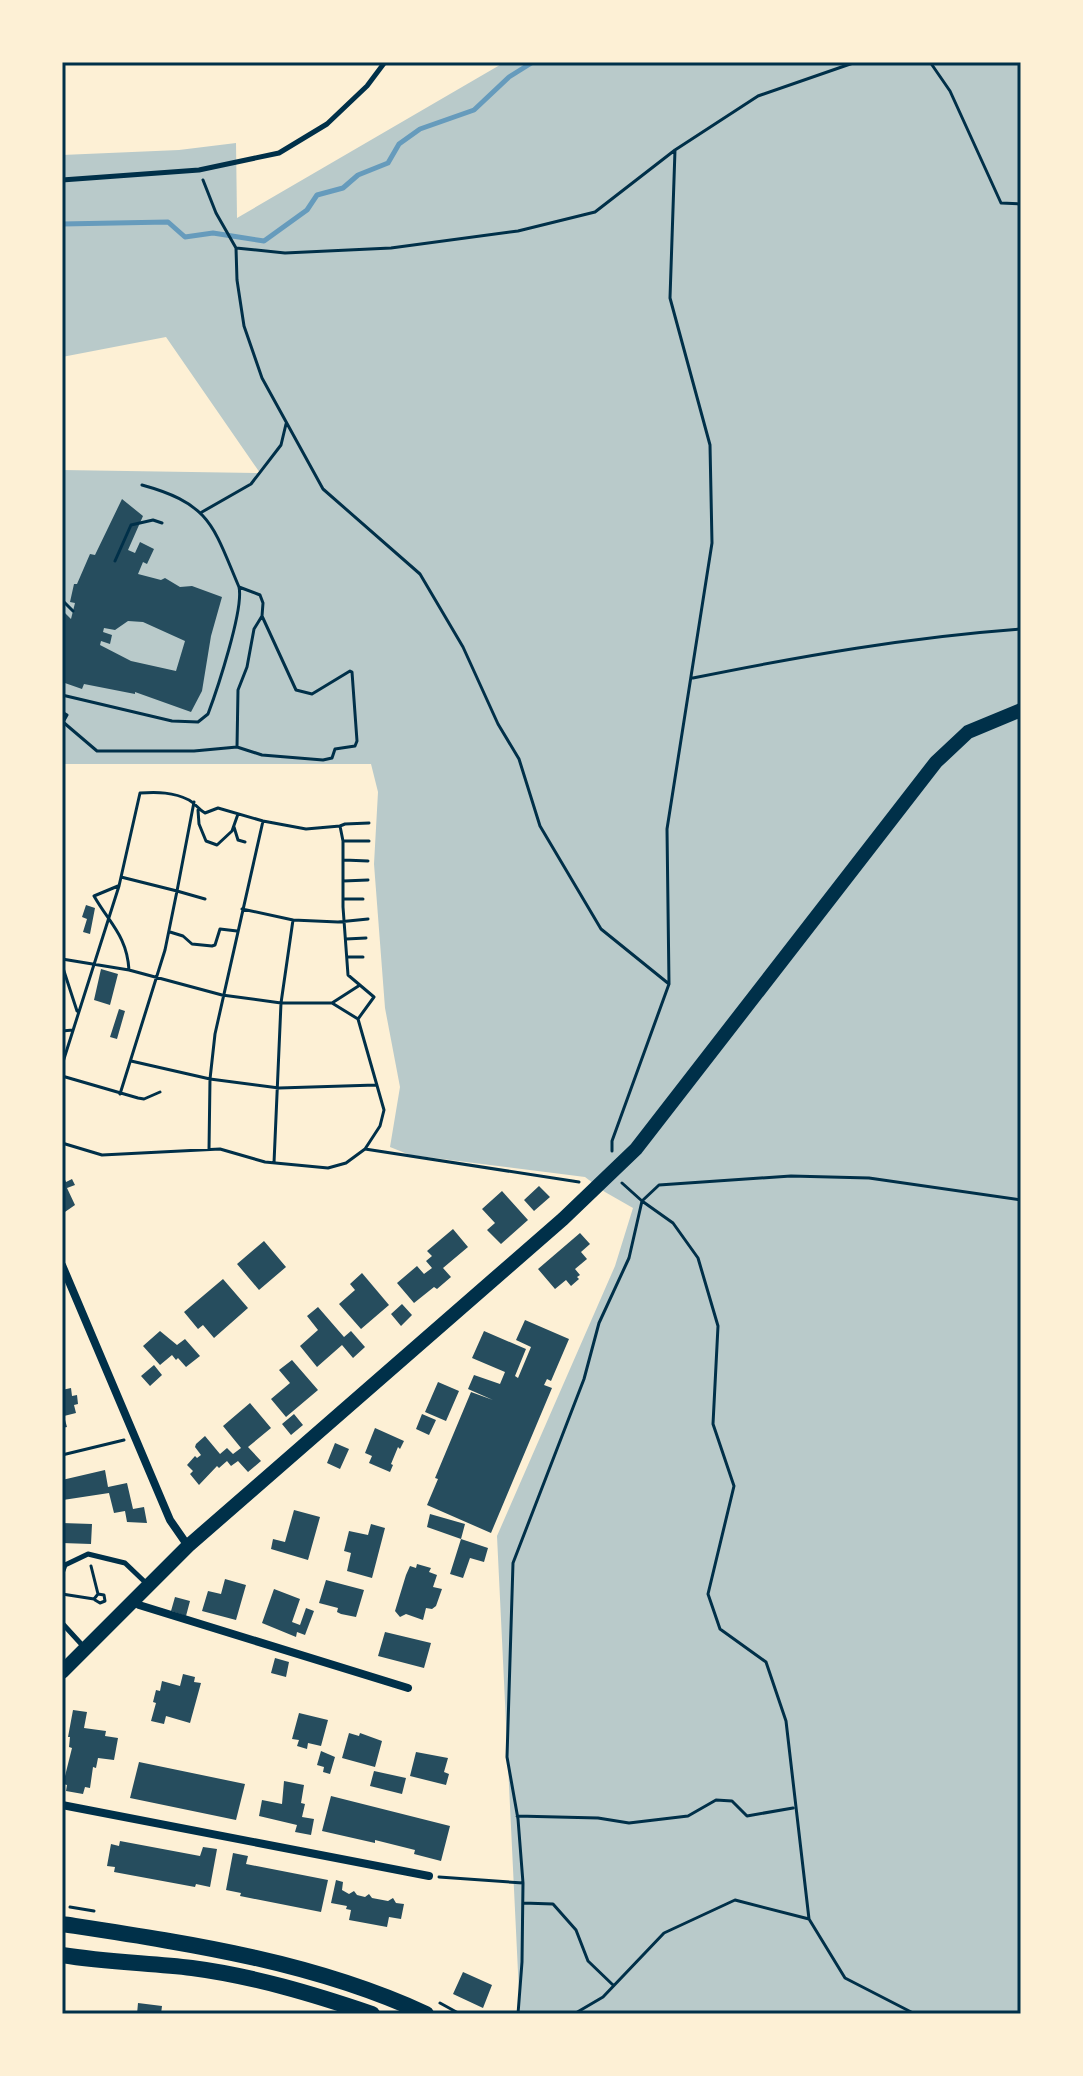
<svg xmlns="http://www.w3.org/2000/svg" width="1083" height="2076" font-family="Figtree,sans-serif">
  <rect width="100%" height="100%" fill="#fdf0d5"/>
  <path fill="#b9caca" d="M505 62H1021V2014H520L497 1536 615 1266 633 1208 605 1192 585 1177 410 1155 390 1147 400 1087 385 1008 374 864 378 792 371 764H62V470L260 473 166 337 62 357V155L179 150 236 143 237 218Z"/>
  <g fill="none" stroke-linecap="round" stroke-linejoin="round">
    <path stroke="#669bbc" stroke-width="5" d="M62 224 168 222 185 237 213 233 264 241 307 210 317 195 343 188 358 175 388 163 399 144 420 129 474 110 509 77 533 62"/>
  </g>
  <path fill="#264d5e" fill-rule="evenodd" d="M122 499 143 516 128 550 135 553 140 542 154 549 147 564 143 562 138 574 161 580 165 578 180 587 192 586 222 597 211 636 202 691 191 712 135 692V694L84 684 82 689 62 682V610L71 619 75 603 70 602 74 584H77L90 554 95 555ZM128 621 143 622 185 641 176 671 131 661 100 645 101 641 110 644 112 635 103 632 104 628 115 630Z
    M86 905 95 908 90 934 83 932 87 919 82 917Z
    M101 969 118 974 110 1005 94 1000Z
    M119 1009 125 1011 117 1039 110 1037Z
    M62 1173 66 1182 72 1179 75 1185 67 1188 75 1205 62 1214Z
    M539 1186 550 1197 534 1211 524 1200Z
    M502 1191 528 1220 501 1244 487 1230 495 1223 482 1209Z
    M453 1229 468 1247 443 1268 451 1277 437 1289 434 1287 414 1303 397 1283 417 1266 424 1274 432 1268 426 1261 432 1256 427 1251Z
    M580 1233 590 1244 581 1252 587 1259 575 1269 580 1275 577 1277 579 1279 571 1286 566 1280 555 1289 538 1269Z
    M264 1241 286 1267 259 1290 237 1264Z
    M362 1273 389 1305 361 1329 339 1304 355 1290 350 1284Z
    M223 1279 248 1308 214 1338 203 1325 198 1329 184 1312Z
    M402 1304 412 1315 401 1326 391 1314Z
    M318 1307 344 1337 351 1331 365 1347 353 1358 342 1345 317 1367 300 1346 318 1330 307 1316Z
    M525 1320 569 1339 551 1381 547 1379 544 1385 552 1388 491 1533 427 1505 438 1479 435 1478 471 1392 493 1400 468 1389 474 1375 500 1384 505 1372 472 1358 484 1331 526 1349 515 1376 518 1378 531 1347 516 1340Z
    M160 1331 177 1345 185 1339 200 1356 186 1367 178 1358 176 1360 172 1355 160 1365 143 1346Z
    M292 1360 318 1390 286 1417 271 1399 290 1383 279 1370Z
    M154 1365 162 1375 150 1386 141 1376Z
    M438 1382 459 1391 446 1421 425 1412Z
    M71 1388 72 1396 77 1395 78 1404 74 1405 76 1413 64 1416 67 1427 62 1428V1390Z
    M250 1403 271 1428 248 1447 261 1461 248 1472 238 1461 231 1466 227 1461 219 1468 217 1466 199 1485 190 1474 193 1471 187 1465 195 1456 197 1458 201 1455 195 1447 196 1444 205 1436 220 1454 227 1448 233 1454 241 1448 223 1426Z
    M294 1414 303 1425 291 1435 282 1424Z
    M422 1414 436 1420 429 1435 416 1429Z
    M375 1428 404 1441 400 1449 398 1447 391 1464 393 1465 390 1472 369 1463 372 1456 365 1453Z
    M335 1443 349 1449 340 1469 327 1463Z
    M105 1470 108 1487 127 1483 133 1509 144 1507 147 1523 127 1522 125 1511 114 1513 109 1493 63 1500 62 1480Z
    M294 1510 320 1517 308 1560 271 1549 273 1539 285 1542Z
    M430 1514 465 1524 461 1539 427 1527Z
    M62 1523 92 1524 91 1544 62 1543Z
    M371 1524 385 1528 372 1578 347 1571 351 1553 344 1551 349 1531 368 1535Z
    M461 1539 488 1548 484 1562 470 1558 463 1578 450 1574Z
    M417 1564 431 1568 429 1572 437 1575 433 1587 442 1589 436 1606 432 1609 426 1608 423 1620 406 1614 400 1617 395 1611 406 1575 410 1566 416 1568Z
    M225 1579 246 1585 236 1620 202 1611 208 1591 221 1594Z
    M326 1580 364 1590 356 1617 341 1614 337 1612 338 1608 319 1603Z
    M274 1589 300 1599 292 1622 300 1625 306 1608 314 1611 305 1635 297 1632 296 1637 262 1623Z
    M175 1597 190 1601 186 1616 171 1611Z
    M385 1632 431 1643 424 1668 378 1656Z
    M275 1658 289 1662 286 1677 271 1673Z
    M183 1674 195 1677 194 1682 201 1683 190 1723 166 1716 164 1724 151 1721 156 1703 153 1702 156 1690 160 1691 162 1681 180 1686Z
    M73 1710 87 1712 84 1728 106 1731 105 1736 118 1738 114 1760 98 1758 96 1768 93 1767 90 1788 85 1787 83 1794 66 1791 67 1785 63 1784 72 1748 69 1747 70 1737H68Z
    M299 1713 328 1720 321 1746 308 1743 307 1749 297 1746 299 1740 292 1739Z
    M349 1733 359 1736 360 1733 382 1741 375 1767 342 1758Z
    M321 1751 335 1757 330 1774 323 1772 324 1767 317 1765Z
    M416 1752 448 1758 444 1772 449 1774 446 1785 410 1776Z
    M139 1762 245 1784 236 1820 130 1798Z
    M374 1771 406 1778 402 1794 370 1786Z
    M284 1781 304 1785 301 1803 305 1804 302 1817 314 1819 311 1835 295 1832 297 1825 259 1816 262 1800 282 1804Z
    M331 1796 450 1826 441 1861 414 1854 415 1850 375 1840V1843L322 1831Z
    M120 1841 200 1856 203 1847 217 1849 210 1887 196 1884 195 1887 114 1872 115 1867 107 1866 111 1844 119 1846Z
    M233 1853 248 1856 246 1864 328 1880 321 1912 240 1896 241 1893 226 1890Z
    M336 1880 343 1882 342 1890 349 1894 354 1891 357 1895 365 1897 369 1894 372 1898 388 1901 393 1898 396 1903 404 1904 401 1919 389 1917 387 1927 349 1920 351 1910 346 1909 347 1906 331 1903Z
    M463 1972 492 1985 483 2008 453 1994Z
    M138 2003 162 2006 161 2014H137Z"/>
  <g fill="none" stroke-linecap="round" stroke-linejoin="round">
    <path stroke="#003049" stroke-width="3" d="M930 62 950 91 1001 203 1021 204
      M203 180 216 213 236 248 237 280 244 326 262 378 323 489 420 574 463 647 498 724 519 759 540 826 601 929 669 984
      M236 248 285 253 391 248 518 231 595 212 675 150 758 96 856 62
      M202 512 251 484 281 445 286 424
      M115 561 131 525 153 520 162 523
      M62 600 73 611
      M693 678C802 656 910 637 1021 629
      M62 695 172 721 198 722 208 714C217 690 244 609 239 587 213 526 211 504 142 485
      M62 712 67 715 63 722 97 751H194L237 747 238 690 247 667 254 629 262 616 263 603 260 595 239 587
      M237 747 262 755 323 760 332 758 335 749 355 746 357 741 352 672 350 671 312 694 296 690 262 616
      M198 810 199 824 206 841 217 845 232 831 238 814
      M340 826 345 824 369 823
      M234 827 238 840 245 842
      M343 841H369
      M344 860 368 861
      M121 877 177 891 194 802
      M343 881 368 880
      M344 899H363
      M242 909 293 920 281 1003 274 1163
      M293 920 338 922 368 919
      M170 932 183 936 192 944 212 946 215 945 220 929 237 931
      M346 939 366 938
      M347 957H363
      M62 959 129 970C127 936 110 924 94 896L118 886
      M62 965 77 1011
      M129 970 222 995 281 1003H332L360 985
      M332 1003 358 1019
      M62 1031 73 1030
      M131 1061 210 1079 279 1088 376 1085
      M62 1065 119 886 140 793C158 792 173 792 189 800 196 804 198 809 205 813L218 808 263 821 306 829 340 826 343 841V907L348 975 374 997 358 1019 384 1110 380 1126 365 1149
      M62 1076 138 1098 144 1099 160 1092
      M120 1094 165 950 177 891 205 899
      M62 1143 102 1155 220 1149 265 1162 328 1168 346 1163 365 1149 579 1182
      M209 1150 210 1079 215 1034 263 821
      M612 1151V1141L669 984 667 829 712 543 710 445 670 298 675 150
      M622 1183 642 1201 673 1223 698 1258 718 1326 713 1424 734 1486 708 1594 720 1629 766 1662 786 1721 809 1919 845 1978 915 2014
      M62 1455 124 1440
      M62 1594 94 1599 98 1594 91 1566
      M95 1600 100 1603 105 1601 104 1595 98 1594
      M517 1816 598 1818 629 1823 688 1816 716 1800 732 1801 747 1816 793 1808
      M439 1877 523 1883
      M523 1903 553 1904 576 1930 588 1961 613 1985
      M70 1907 94 1911
      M440 2003 460 2014
      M518 2014 522 1962 523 1883 518 1819 507 1757 513 1563 584 1379 599 1323 629 1258 642 1201 659 1185 791 1176 869 1178 1021 1200
      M574 2014 603 1997 664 1933 735 1900 809 1919"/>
    <path stroke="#003049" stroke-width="5" d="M62 180 199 170 279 153 327 124 367 86 385 62
      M62 1573 65 1565 88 1554 125 1563 147 1584
      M62 1623 83 1646"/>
    <path stroke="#003049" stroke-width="8" d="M62 1265 170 1520 188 1546
      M133 1600 139 1605 408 1688
      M62 1805 429 1876"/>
    <path stroke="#003049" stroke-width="14" d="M62 1672 188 1546 563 1219 636 1149 936 762 968 732 1021 710"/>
    <path stroke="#003049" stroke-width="16" d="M62 1924C186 1943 312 1961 426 2014
      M62 1955C105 1962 148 1963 192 1968 253 1976 313 1994 372 2014"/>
  </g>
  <rect width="1083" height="2076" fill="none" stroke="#fdf0d5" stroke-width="128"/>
  <rect x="64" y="64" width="955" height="1948" fill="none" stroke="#003049" stroke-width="3"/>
</svg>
